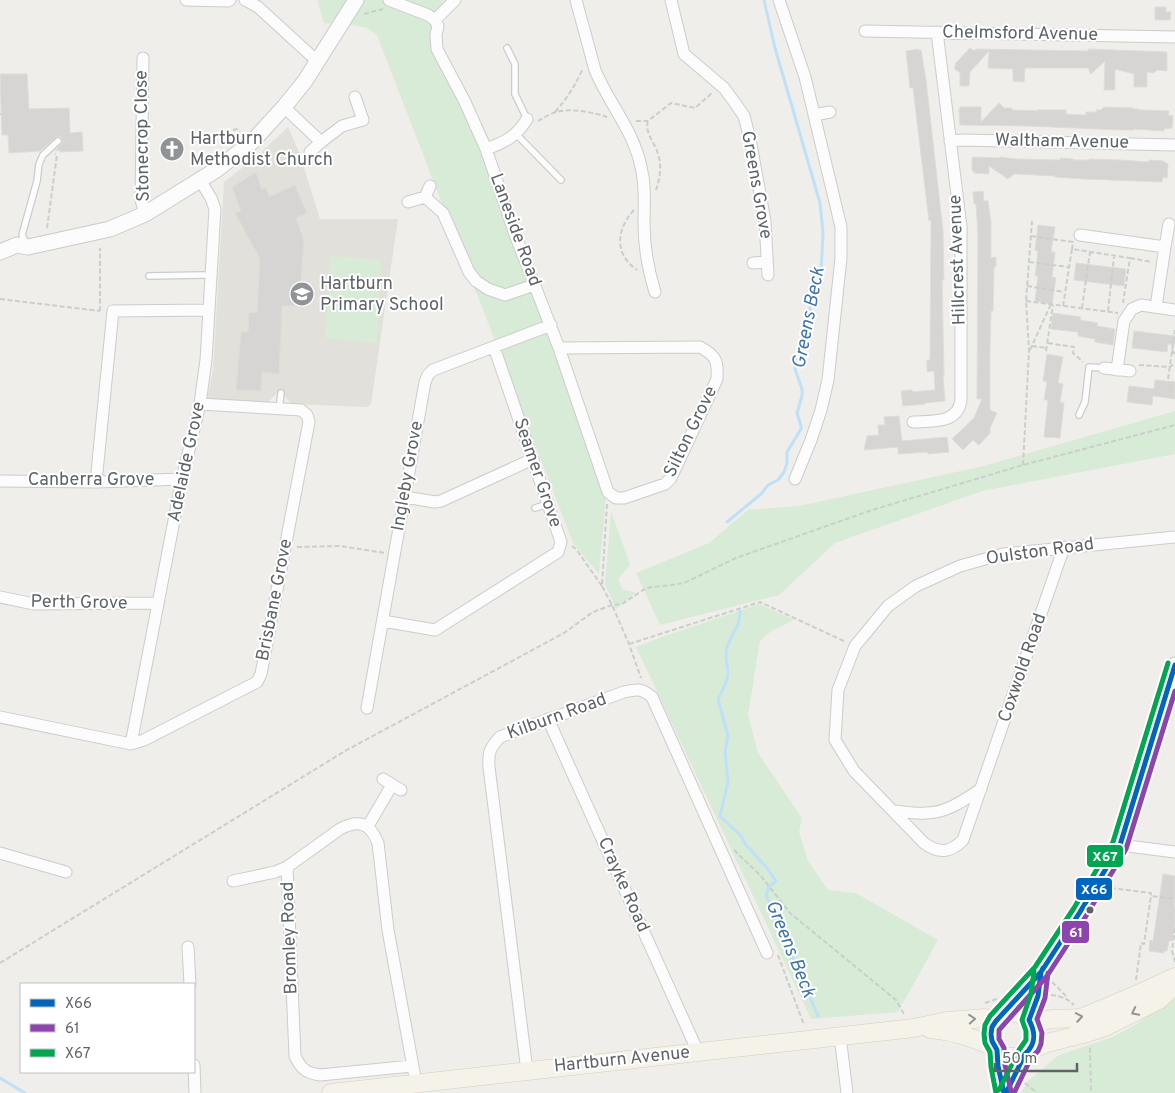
<svg xmlns="http://www.w3.org/2000/svg" width="1175" height="1093" font-family="Overpass,sans-serif">
  <rect width="100%" height="100%" fill="#efeeea"/>
  <path fill="#e2e0da" d="M288 127 299 152 320 219H398L371 404 367 407 292 404 279 391 267 403 207 400 213 370 224 182 256 157Z"/>
  <path fill="#d8ebd6" d="M317 0H443L437 38H439L486 152 606 496 599 574 573 543 377 35 367 28 352 25 324 23Z
    M330 256 381 260 377 343 325 338Z
    M1175 411V454L982 491 835 543 779 595 660 625 636 573 709 543 748 510 799 506 984 466Z
    M611 511 630 565 618 579 623 590 636 592 616 609 605 584Z
    M759 604 794 620 771 631 760 641 748 715 758 753 802 818 799 832 808 861 828 890 856 893 938 940 898 1012 811 1019 636 647 662 637Z
    M1175 990V1093H1021L1028 1081 1059 1055 1113 1037 1140 1022Z"/>
  <g fill="none" stroke-linecap="round" stroke-linejoin="round">
    <path stroke="#bfe0f9" stroke-width="3" d="M727 522 761 494 768 485 778 480 784 472 787 463V452L801 429V426L797 413 802 396V389L795 369 796 362 810 327V302L821 273 823 233 820 203 775 48 764 0
      M740 611C740 628 732 632 727 647 724 656 728 665 728 674 727 683 722 691 718 699L728 736 725 752 728 782 720 816 741 836 746 845 767 868 776 881 769 887 766 895 818 1016
      M0 1078 25 1093"/>
  </g>
  <path fill="#d6d5d3" stroke="#deddd9" d="M1155 7H1166V12H1171L1170 20H1155Z
    M970 48 974 51 976 49 1088 51V49L1167 52V71L1157 70 1154 73 1147 72V87H1134V74L1115 69V90H1104L1105 61 1091 74 1088 68H1025L1024 82 1013 81V69L988 68 989 51 970 72 969 86H960V73L954 68 956 65 955 64Z
    M919 49V51L921 50 926 80 943 231 944 280H942L944 375H943L945 401 925 403V404L903 406 901 391 912 390 913 392 935 390 934 371 927 372V360H930L931 220 929 221 913 88H910L906 51Z
    M0 74H27L29 109 69 108 70 133 82 132 83 151 60 152V150L55 151 63 142 61 137 57 136 40 151 9 153 8 135H2Z
    M999 103 1004 108H1012V110L1037 111V110H1066V114L1086 115V112H1097L1096 110H1101L1104 107 1133 108V109H1139V110L1169 111 1168 115 1173 116 1172 128 1164 129V131L1134 129V130H1121L1028 126 960 125 959 109H960V107H981V122Z
    M974 157 1000 158V157L1015 159 1060 160V158L1073 159V160H1089V159L1119 160 1149 162V160L1163 161 1168 164 1167 178 1163 177 1162 182 1084 179 1055 177V176L1014 174 1008 179 989 166V174L974 173V171H972V158Z
    M256 172 262 190 266 187 269 197 295 185 307 213 296 218 304 241 299 306H282L279 374 262 372 261 391 236 390 241 332H248L249 313 257 312 260 259 235 213 241 211 232 187Z
    M983 191 984 201H988L991 222V258L996 257V267H994L993 311H991L990 348V410L997 413 990 428V433L979 445 973 440 963 450 952 439 974 418 982 399H977L978 235 976 204H974L973 192Z
    M1038 225 1055 227 1051 252H1055L1052 277 1056 278 1052 304 1035 301 1038 276H1035L1038 251 1035 250Z
    M1076 263 1126 269 1124 286 1074 280Z
    M1053 313 1081 317 1080 320 1098 323 1097 326 1115 329 1113 345 1095 342V339L1078 336V332L1051 329Z
    M1134 331 1175 336V345L1168 344 1167 352 1132 348Z
    M1047 354 1063 357 1058 383 1063 384 1060 402 1064 403 1060 438 1044 437 1048 400H1044L1047 382 1043 381Z
    M1155 380 1175 382V399L1153 396 1152 405 1127 402 1129 386 1154 389Z
    M899 416 902 441 947 437 949 452 928 454 927 452 898 454V447L864 450 867 436 879 435 878 425H885L884 417Z
    M1163 874 1175 876V897L1174 907H1175V920L1174 930 1172 941H1169L1167 951H1164V953L1149 951 1150 940 1153 941Z"/>
  <g fill="none" stroke-linecap="round" stroke-linejoin="round">
    <defs>
      <path id="lane" d="M507 48 515 64V94L527 119
        M516 134 561 180
        M27 245 22 235 37 181 39 164 43 155 58 141
        M149 276 204 275
        M279 409 281 393
        M1079 415 1085 402 1089 367 1104 368
        M535 508 548 504"/>
      <path id="street" d="M186 0 228 1 230 0
        M245 0 258 7 317 61
        M389 0 428 15 435 20 438 26 436 35 437 49 465 102 486 149 516 237 559 348 608 492 616 498H624L665 484 671 478 717 379C718 362 717 356 700 347L559 348
        M576 0C580 16 585 32 589 48 591 55 593 63 595 70 609 104 634 131 641 167 646 186 644 205 644 224 644 248 648 269 655 292
        M671 0 684 54 724 88 735 103 744 116 750 139 765 221 768 275
        M779 0 805 77 841 227V258L828 380 821 410 811 440 795 479
        M435 20 455 0
        M865 31 1175 37
        M143 58 141 200 145 214
        M284 107 321 142 342 126 363 120 355 97
        M814 115 830 112
        M950 141 963 140 1175 145
        M486 149C504 143 517 136 527 119
        M310 152 321 142
        M425 197 430 186
        M408 202 425 197 443 213 469 272 476 281 488 289 505 295 534 285
        M1080 235 1165 247 1156 307
        M1165 247 1169 224
        M753 263 767 262
        M1104 368 1130 371
        M1117 370 1124 321 1132 309 1141 305 1175 310
        M913 422C932 421 959 424 961 399V227L937 32
        M0 481 96 482 182 479
        M96 482 113 311 209 310
        M405 497 435 502 441 501 533 459
        M1064 547 963 840C950 853 939 854 924 843L854 771 835 740 838 690 855 646 888 606 916 586 960 566 1003 554 1175 537
        M0 597 34 604 158 603
        M383 621 435 630 558 552 561 542 494 347
        M367 708 425 382 428 375 433 370 551 325
        M0 717 131 744 144 740 257 682 261 674 309 422 307 415 301 410 200 404
        M548 719 698 1052
        M131 744 182 479 200 404 206 360 215 209 211 198 200 180
        M383 779 401 790
        M894 811C905 812 916 814 926 813 947 813 964 800 981 789
        M368 826 392 785
        M1120 845 1175 852
        M0 853 66 872
        M233 881 275 872 287 867
        M188 947 190 984
        M840 1036 847 1093
        M194 1065 195 1093
        M412 1066 320 1075C306 1073 301 1069 295 1056L287 867 340 829C359 819 370 823 378 843L388 930 416 1083
        M527 1071 489 767C488 752 490 748 500 737L624 692C637 689 641 688 652 697L767 953"/>
      <path id="secondary" d="M0 252 17 245 28 247 110 229 145 214 216 170 252 142 284 107 305 81 356 0
        M1001 1017 1041 972 1080 912 1120 845 1175 665
        M1029 1020 1038 996 1041 972
        M997 1050 998 1066 1004 1093
        M1006 1093 1025 1054"/>
      <path id="primary" d="M991 1035a22 22 0 1 1 44 0a22 22 0 1 1-44 0Z
        M1030 1022 1053 1019 1081 1018 1138 994 1175 977
        M930 1029C954 1031 973 1038 994 1047
        M1028 1051 1047 1043 1087 1033 1105 1027 1159 1000 1175 985
        M331 1093 914 1028 947 1021 985 1018 996 1021"/>
    </defs>
    <use href="#lane" stroke="#cbcccc" stroke-width="8"/>
    <use href="#street" stroke="#cbcccc" stroke-width="13"/>
    <use href="#secondary" stroke="#cacacb" stroke-width="17"/>
    <use href="#primary" stroke="#d7ceb8" stroke-width="19"/>
    <path stroke="#cacfcc" stroke-width="2" stroke-dasharray="5 2.5" stroke-linecap="butt" d="M364 14 383 9
      M555 112C568 97 575 86 583 68
      M0 114H1
      M538 121C543 118 550 114 556 112 573 108 591 112 607 117
      M636 121H648L671 103 695 108 712 93
      M648 121C644 132 655 143 658 154 662 166 660 179 656 190
      M233 130 237 129 240 132
      M634 210C616 230 614 254 637 270
      M47 228 57 155 55 154
      M1031 236 1073 242 1072 249
      M1130 258 1152 262
      M1029 262 1069 267
      M1027 286 1064 292
      M0 299 100 311
      M1026 301 1118 313
      M1063 306 1072 249 1130 258 1123 303
      M1082 308 1090 252
      M100 311V248
      M1108 311 1114 257
      M1048 343 1074 347 1073 353 1083 362
      M1032 346 1047 348
      M1030 350 1051 304
      M1172 350 1175 355
      M1046 351 1053 305
      M1139 365 1170 367 1175 363
      M1168 379 1175 330
      M1023 465 1029 351 1026 301 1032 221
      M607 504 602 586 612 605 629 644 641 678
      M572 546 576 549 602 586
      M297 547 340 546 385 553
      M629 644 760 602 846 642
      M734 850 761 876 790 913 896 1000 905 1016
      M1111 888 1151 893V896L1175 899
      M1175 928 1172 951 1175 962
      M778 955 804 1025
      M0 963 345 751 564 633 593 612 612 605 622 604 643 590 651 587 672 585 684 583 736 558 869 511 1023 465 1175 425
      M1136 980 1141 943 1144 944 1151 896
      M1052 982 1068 998
      M1051 995C1060 996 1067 998 1074 1005
      M985 1003 999 998
      M1090 1048 1091 1093
      M1025 1083 1037 1093"/>
    <use href="#lane" stroke="#fdfcfc" stroke-width="5.5"/>
    <use href="#street" stroke="#fdfcfc" stroke-width="11"/>
    <use href="#secondary" stroke="#fdfcfc" stroke-width="15"/>
    <use href="#primary" stroke="#f4f2e9" stroke-width="18"/>
    <defs>
      <path id="bus-1" d="M1004 1093 998 1066 997 1050 992 1041 991 1034 992 1027 996 1021 1041 972 1080 912 1120 845 1175 665
        M1006 1093 1025 1054C1036 1044 1036 1033 1029 1020L1038 996 1041 972 1043 968"/>
      <path id="bus-2" d="M1011 1091 1005 1065 1004 1048 999 1039V1030L1047 976 1086 916 1126 849 1175 691
        M1014 1093 1031 1058 1038 1051 1041 1044 1042 1033 1037 1019 1045 998 1048 973"/>
      <path id="bus-3" d="M999 1090 1019 1050 1026 1040V1031L1022 1020 1031 994 1034 971
        M996 1093 991 1067 990 1052 985 1043 984 1034 985 1025 990 1016 1035 967 1074 908 1113 842 1168 663"/>
    </defs>
    <use href="#bus-1" stroke="#fff" stroke-width="9"/>
    <use href="#bus-2" stroke="#fff" stroke-width="9"/>
    <use href="#bus-3" stroke="#fff" stroke-width="9"/>
    <use href="#bus-1" stroke="#0065bd" stroke-width="5"/>
    <use href="#bus-2" stroke="#8e44ad" stroke-width="5"/>
    <use href="#bus-3" stroke="#00a651" stroke-width="5"/>
  </g>
  <defs><path id="oneway-chevron" d="M-2-3.5L2.5 0L-2 3.5" fill="none" stroke-width="1.6" stroke-linecap="round" stroke-linejoin="round" transform="scale(1.25)"/></defs>
  <g stroke="#939595">
    <use href="#oneway-chevron" transform="translate(1135 1012) rotate(153)"/>
    <use href="#oneway-chevron" transform="translate(1079 1017) rotate(-10)"/>
    <use href="#oneway-chevron" transform="translate(972 1019) rotate(-4)"/>
  </g>
  <defs>
    <symbol id="church-disc" viewBox="-11 -11 22 22"><circle r="9.5" fill="#919496" stroke="#fff"/><path d="M-1.2-6h2.4v3.5h3.3v2.4h-3.3V6h-2.4V-.1h-3.3v-2.4h3.3Z" fill="#fff"/></symbol>
    <symbol id="school-disc" viewBox="-11 -11 22 22"><circle r="9.5" fill="#919496" stroke="#fff"/><path d="M0-5L7-2L0 1L-7-2ZM-4 1L0 2.5L4 1V4Q0 6-4 4Z" fill="#fff"/></symbol>
  </defs>
  <g fill-rule="evenodd">
    <use href="#church-disc" x="158" y="135" width="28" height="28"/>
    <use href="#school-disc" x="288" y="280" width="28" height="28"/>
  </g>
  <circle fill="#5f6368" stroke="#fff" stroke-width="2" cx="1090" cy="910" r="4.5"/>
  <g text-anchor="middle" dominant-baseline="central" stroke-width="4" stroke-linejoin="round" paint-order="stroke">
    <g font-size="18" fill="#5f6368" stroke="#fff">
      <text transform="translate(1020 34) rotate(1)">Chelmsford Avenue</text>
      <text transform="translate(143 136) rotate(-91)">Stonecrop Close</text>
      <text transform="translate(1062 142) rotate(1)">Waltham Avenue</text>
      <text transform="translate(756 185) rotate(80)">Greens Grove</text>
      <text transform="translate(515 230) rotate(70)">Laneside Road</text>
      <text transform="translate(958 260) rotate(-92)">Hillcrest Avenue</text>
      <text transform="translate(691 432) rotate(-64)">Silton Grove</text>
      <text transform="translate(187 462) rotate(-78)">Adelaide Grove</text>
      <text transform="translate(537 473) rotate(71)">Seamer Grove</text>
      <text transform="translate(408 476) rotate(-80)">Ingleby Grove</text>
      <text x="91" y="480">Canberra Grove</text>
      <text transform="translate(1040 552) rotate(-8)">Oulston Road</text>
      <text transform="translate(275 600) rotate(-79)">Brisbane Grove</text>
      <text transform="translate(79 603) rotate(1)">Perth Grove</text>
      <text transform="translate(1023 668) rotate(-71)">Coxwold Road</text>
      <text transform="translate(557 717) rotate(-20)">Kilburn Road</text>
      <text transform="translate(623 885) rotate(66)">Crayke Road</text>
      <text transform="translate(290 938) rotate(-92)">Bromley Road</text>
      <text transform="translate(622 1060) rotate(-6)">Hartburn Avenue</text>
    </g>
    <g font-size="18" fill="#5f6368" stroke="#fff" text-anchor="start">
      <text x="190" y="139">Hartburn<tspan x="190" dy="21">Methodist Church</tspan></text>
      <text x="320" y="284">Hartburn<tspan x="320" dy="21">Primary School</tspan></text>
    </g>
    <g font-size="19" font-style="italic" fill="#4174aa" stroke="#fff">
      <text transform="translate(809 318) rotate(-79)">Greens Beck</text>
      <text transform="translate(790 949) rotate(68)">Greens Beck</text>
    </g>
  </g>
  <g stroke="#fff" stroke-width="2">
    <rect x="1086" y="844" width="38" height="24" rx="5" fill="#00a651"/>
    <rect x="1075" y="877" width="38" height="24" rx="5" fill="#0065bd"/>
    <rect x="1061" y="920" width="29" height="24" rx="5" fill="#8e44ad"/>
  </g>
  <g font-size="14" text-anchor="middle" font-weight="bold" fill="#fff">
    <text x="1105" y="861">X67</text>
    <text x="1094" y="894">X66</text>
    <text x="1076" y="937">61</text>
  </g>
  <rect x="20" y="983" width="175" height="90" fill="#ffffff" stroke="#bfc1c3"/>
  <rect x="30" y="999" width="25" height="8" fill="#0065bd" stroke="#bfc1c3"/>
  <text x="65" y="1008" font-size="15" fill="#5f6368">X66</text>
  <rect x="30" y="1024" width="25" height="8" fill="#8e44ad" stroke="#bfc1c3"/>
  <text x="65" y="1033" font-size="15" fill="#5f6368">61</text>
  <rect x="30" y="1049" width="25" height="8" fill="#00a651" stroke="#bfc1c3"/>
  <text x="65" y="1058" font-size="15" fill="#5f6368">X67</text>
  <path d="M995 1063v8h82v-8" fill="none" stroke="#5f6368" stroke-width="2.5"/>
  <text x="1002" y="1063" font-size="15" fill="#5f6368" stroke="#ffffff" stroke-width="4" paint-order="stroke">50 m</text>
</svg>
